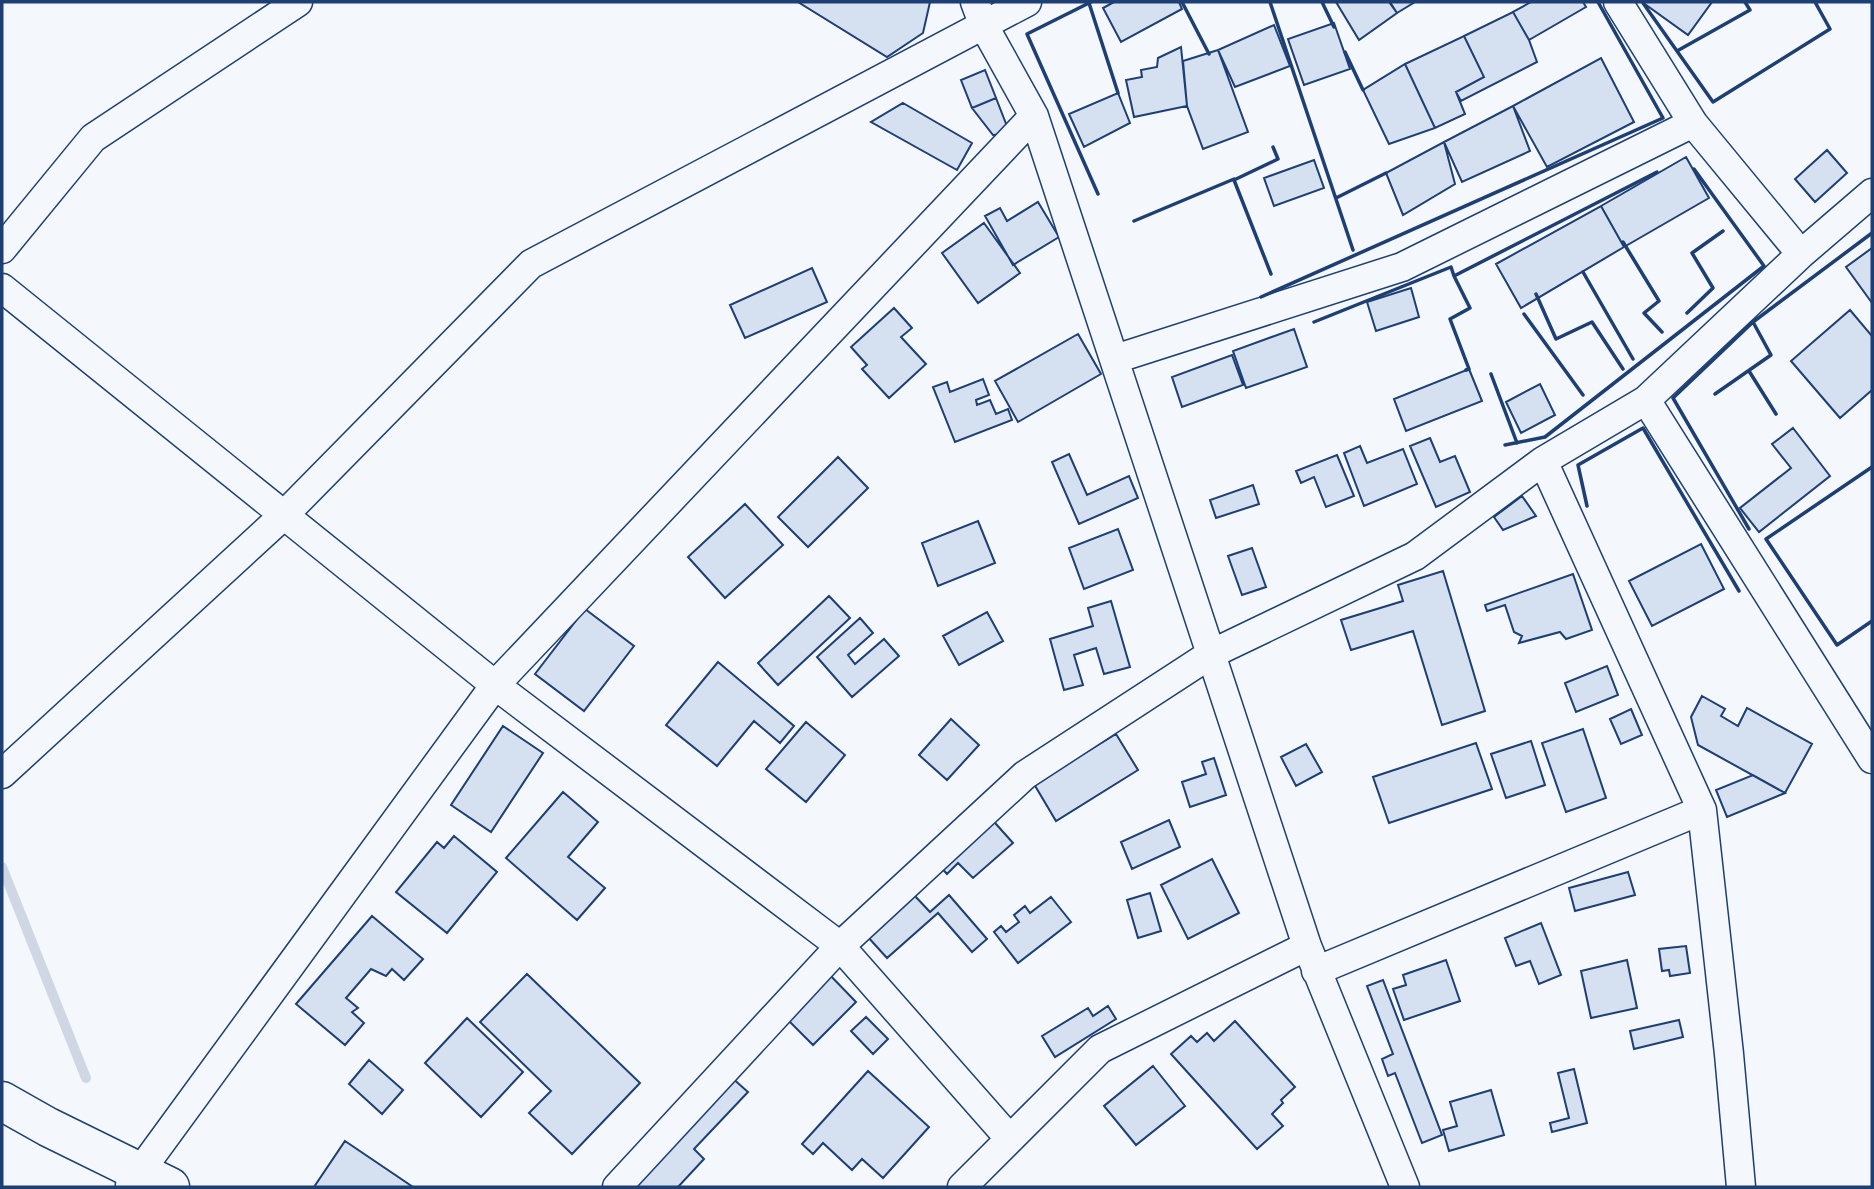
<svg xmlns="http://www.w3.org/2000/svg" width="1874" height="1189" font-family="Lora,serif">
  <rect width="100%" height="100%" fill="#f4f7fb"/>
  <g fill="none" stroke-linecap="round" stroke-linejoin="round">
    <path stroke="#cfd7e4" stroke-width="10" d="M2 867 86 1078"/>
  </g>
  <path fill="#d5e0f0" stroke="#1d3f73" stroke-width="2" d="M798 2H930L923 33 887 57Z
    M1114 2H1179L1182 9 1121 42 1103 8Z
    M1336 2H1389L1397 13 1359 40Z
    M1390 2H1415L1397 13Z
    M1531 2H1583L1586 7 1529 40 1513 12Z
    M1642 2H1712L1688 35Z
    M1513 12 1529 40 1537 62 1461 101 1456 92 1484 77 1464 36Z
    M1334 23 1350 69 1304 85 1288 39Z
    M1274 25 1290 66 1235 87 1218 50Z
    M1464 36 1484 77 1456 92 1465 114 1435 128 1405 64Z
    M1181 47 1187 106 1134 117 1126 80 1142 77 1141 70 1157 67 1158 58Z
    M1218 50 1248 132 1203 149 1187 106 1183 61Z
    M1601 58 1634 122 1547 167 1513 106Z
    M1405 64 1435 128 1389 144 1363 90Z
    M985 70 996 98 972 108 961 80Z
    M1118 93 1130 123 1084 147 1069 114Z
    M996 98 1010 134 993 135 972 108Z
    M903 103 972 143 957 170 871 122Z
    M1513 106 1530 151 1462 182 1444 142Z
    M1444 142 1455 184 1403 215 1386 173Z
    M1827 150 1847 173 1815 202 1795 179Z
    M1686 157 1709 198 1624 247 1601 206Z
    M1314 160 1324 188 1274 206 1264 178Z
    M1038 202 1059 237 1013 265 985 216 1000 208 1007 221Z
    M1601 206 1624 247 1521 308 1496 264Z
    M984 223 1020 273 978 303 942 253Z
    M1872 248V303L1846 267Z
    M812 268 827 302 745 338 730 305Z
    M1411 288 1419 317 1376 331 1367 302Z
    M894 308 912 328 901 337 926 364 889 398 862 369 867 365 851 347Z
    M1850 310 1872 336V390L1840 418 1791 361Z
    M1294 329 1307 367 1246 388 1233 351Z
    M1078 334 1101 374 1018 422 995 381Z
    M1232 355 1243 385 1182 407 1172 377Z
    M1469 369 1482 401 1406 431 1394 399Z
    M983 379 989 395 976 400 977 405 990 400 996 414 1008 409 1012 420 955 442 933 387 947 382 950 392Z
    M1540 384 1555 415 1521 433 1506 402Z
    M1793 428 1830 476 1759 532 1740 508 1791 468 1772 444Z
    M1430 438 1440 462 1455 456 1470 492 1436 507 1410 446Z
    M1360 446 1367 463 1403 449 1417 484 1364 506 1344 453Z
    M1069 454 1087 495 1129 476 1138 498 1079 524 1052 462Z
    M1337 455 1354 496 1326 507 1314 477 1301 483 1296 471Z
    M838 457 868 488 808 547 778 517Z
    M1253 485 1259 504 1216 518 1210 500Z
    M1522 496 1536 516 1503 530 1494 517Z
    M745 504 783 545 725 598 688 557Z
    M978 521 995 563 938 586 922 543Z
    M1118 529 1133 570 1084 589 1069 548Z
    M1701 544 1724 589 1652 626 1629 581Z
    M1252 548 1266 587 1242 595 1228 556Z
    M1443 571 1485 711 1442 725 1413 631 1351 650 1341 620 1403 601 1398 585Z
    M1573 574 1592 630 1566 639 1560 632 1519 643 1522 636 1514 632 1505 605 1487 611 1485 605Z
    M829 596 850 618 778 685 758 663Z
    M1111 601 1130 667 1104 674 1096 648 1074 655 1083 685 1064 690 1050 639 1093 626 1088 608Z
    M585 609 634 646 584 711 535 674Z
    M987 612 1003 641 959 665 943 636Z
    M860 618 873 633 848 655 855 664 884 639 899 656 852 697 817 657Z
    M718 662 794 726 780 743 754 721 717 766 666 725Z
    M1607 666 1618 695 1576 712 1565 683Z
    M1702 696 1725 709 1721 716 1738 726 1747 708 1812 744 1785 793 1698 745 1691 717Z
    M1631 709 1642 735 1621 744 1610 719Z
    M951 719 979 745 947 780 919 755Z
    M806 722 845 755 806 802 766 769Z
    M503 726 543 753 491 832 451 805Z
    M1583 729 1606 798 1566 812 1542 743Z
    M1116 734 1138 770 1056 821 1034 784Z
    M1531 741 1545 785 1506 798 1491 754Z
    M1476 743 1492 789 1389 823 1373 777Z
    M1306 744 1322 772 1296 786 1281 757Z
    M1214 758 1226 795 1190 807 1182 782 1206 774 1202 762Z
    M1753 775 1785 793 1727 817 1716 790Z
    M563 792 598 822 568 857 605 888 577 920 506 858Z
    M988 815 1013 843 973 878 958 863 947 874 936 862Z
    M1169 820 1180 847 1132 869 1121 842Z
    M454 836 497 872 447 933 396 892 437 842 444 848Z
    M1212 859 1239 913 1188 939 1161 885Z
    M1628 872 1635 895 1575 911 1569 888Z
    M1150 893 1161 931 1138 938 1127 900Z
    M914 895 930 912 949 895 987 939 972 952 938 913 887 958 867 936Z
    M1051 897 1071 922 1018 963 994 932 1001 926 1006 932 1019 922 1014 915 1025 906 1030 913Z
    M372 916 423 959 404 980 392 969 386 976 371 969 346 998 358 1008 352 1012 364 1023 345 1045 296 1004Z
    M1541 923 1561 975 1539 984 1530 961 1516 966 1505 938Z
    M1686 946 1690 973 1670 976 1669 970 1662 971 1659 949Z
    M1446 960 1460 1001 1404 1020 1393 989 1406 985 1403 975Z
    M1627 960 1637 1008 1591 1018 1581 971Z
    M826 971 856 1002 813 1045 782 1014Z
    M527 974 640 1083 572 1154 529 1113 551 1091 480 1022Z
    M1383 980 1442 1135 1422 1143 1395 1073 1388 1076 1382 1059 1393 1054 1367 986Z
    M1108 1006 1116 1019 1055 1057 1042 1036 1088 1008 1093 1016Z
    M866 1017 888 1039 873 1054 851 1031Z
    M467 1018 523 1072 481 1117 425 1063Z
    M1679 1020 1683 1037 1634 1049 1630 1031Z
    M1235 1021 1295 1087 1281 1100 1283 1103 1272 1114 1283 1126 1257 1149 1171 1054 1191 1036 1197 1042 1207 1033 1214 1041Z
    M369 1060 403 1090 382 1114 349 1084Z
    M1153 1066 1185 1106 1136 1145 1104 1106Z
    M1574 1069 1587 1123 1552 1132 1550 1123 1569 1118 1558 1073Z
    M868 1071 929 1127 883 1178 862 1159 852 1170 823 1143 813 1154 802 1144Z
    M730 1076 748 1092 694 1149 704 1159 678 1187H624Z
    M1491 1090 1504 1135 1449 1151 1443 1130 1457 1126 1450 1102Z
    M345 1141 413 1187H314Z"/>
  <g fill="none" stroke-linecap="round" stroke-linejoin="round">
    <defs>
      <path id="street" d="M975 2 984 26 1034 116 1307 946 1405 1187
        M1618 2 1693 123 1801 254
        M2 249 93 138 298 2
        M2 288 495 685 840 946 1010 1139
        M1115 359 1402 267 1693 123
        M1646 400 1872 759
        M1543 461 1702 810 1729 1054 1741 1187
        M2 774 284 515 531 264 1027 2
        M1316 971 1702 810
        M130 1185 495 685 1034 116
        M617 1187 840 946 1025 775 1211 654 1415 556 1543 461 1646 400 1801 254 1872 193
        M962 1187 1100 1049 1307 946"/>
      <path id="primary" d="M2 1101 48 1127 170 1187"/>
    </defs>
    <use href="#street" stroke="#1d3f73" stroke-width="31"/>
    <use href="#primary" stroke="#1d3f73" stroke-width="41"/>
    <use href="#street" stroke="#f4f7fb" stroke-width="28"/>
    <use href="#primary" stroke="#f4f7fb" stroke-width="38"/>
    <path stroke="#1d3f73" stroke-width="3.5" d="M1091 2 1027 34 1098 194
      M1182 2 1209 54
      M1270 2 1353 250
      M1322 2 1334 27
      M1089 3 1118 93
      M1643 3 1713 102 1830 29 1815 2
      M1677 51 1750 10 1745 2
      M1345 52 1363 90
      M1336 198 1386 173
      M1134 221 1234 179
      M1623 242 1659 301 1644 313 1662 332
      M1583 272 1633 359
      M1271 274 1234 180 1278 159 1273 147
      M1454 276 1470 308 1450 319 1469 369 1466 370
      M1536 294 1556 339 1592 322 1623 369
      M1261 297 1663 118 1598 2
      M1687 313 1713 288 1692 253 1723 231
      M1524 314 1583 395
      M1314 322 1451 267 1454 276 1657 172
      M1749 371 1776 414
      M1491 374 1517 443
      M1715 394 1771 355 1753 322
      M1505 445 1545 437 1764 266 1694 169
      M1872 467 1766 539 1837 645 1872 621
      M1587 506 1578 465 1643 428 1739 591
      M1749 529 1673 398 1753 322 1872 233"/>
  </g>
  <rect width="1874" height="1189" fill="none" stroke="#1d3f73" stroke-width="7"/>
</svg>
